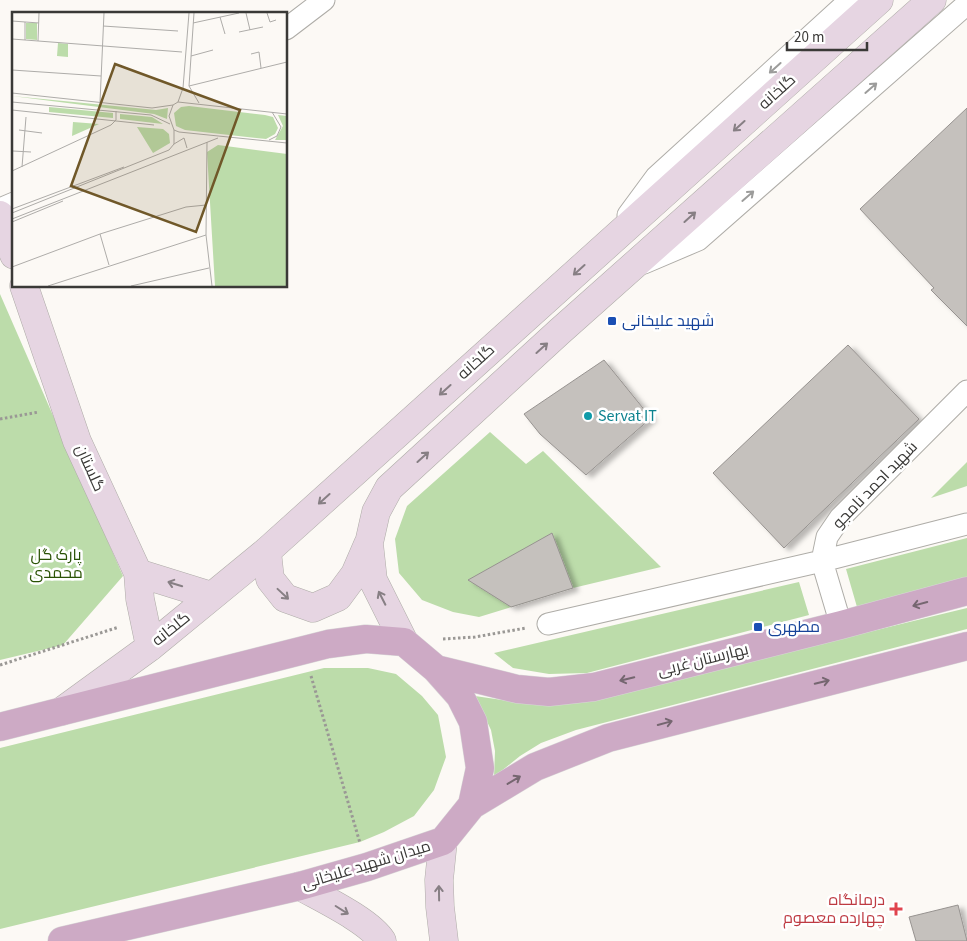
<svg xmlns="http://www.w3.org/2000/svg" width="967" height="941" font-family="'Source Sans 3',Cairo,sans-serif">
  <defs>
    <filter id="shadow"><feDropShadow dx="5.5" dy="3" stdDeviation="2.5" flood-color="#0004"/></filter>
  </defs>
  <rect width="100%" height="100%" fill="#fcf9f5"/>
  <path fill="#bcdcaa" d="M0 294 123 576 63 645 0 660Z
    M490 432 526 464 543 451 661 567 573 588 479 617 453 612 422 600 399 573 395 539 407 506Z
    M967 462V486L931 498Z
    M967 538V578L857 607 846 569Z
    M799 582 809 615 587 673 549 674 513 668 494 653Z
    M967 608V629L576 730 541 743 520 756 494 777 495 751 491 730 475 696 509 701 576 703Z
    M324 668H368L396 674 422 696 438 715 446 757 434 790 414 816 384 832 360 842 0 929V748Z"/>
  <path fill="#c5c1bd" stroke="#979390" filter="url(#shadow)" d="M967 108V326L931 290 934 288 860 209Z
    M848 345 919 419 784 548 713 473Z
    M604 360 651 418 586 475 540 434 524 414Z
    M552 533 573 588 511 607 468 580Z
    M958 905 967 941H916L909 917Z"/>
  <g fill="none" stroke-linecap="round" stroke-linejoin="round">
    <defs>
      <path id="street" d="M286 29 324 0
        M0 209 14 203
        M628 215 656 177 850 0
        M644 263 698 240 967 4
        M548 624 822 561 967 524
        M841 625 822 561 827 537 840 518 967 391"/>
      <path id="secondary" d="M0 215 14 255
        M24 286 77 441 138 573 140 599 150 647
        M267 551 270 579 285 598 313 608 338 597 355 574 368 544
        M138 573 212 596
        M404 642 373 580 369 543 376 512 389 488 559 332 932 0
        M62 711 150 647 267 551 879 0
        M443 841 439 880 440 907 444 941
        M300 886C321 898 370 921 382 941"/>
      <path id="primary" d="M436 669 517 689 549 692 594 687 841 625 967 591
        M0 727 328 644 366 639 404 642 436 669 460 696 473 722 480 768 472 805 443 841 367 867 300 886 62 941
        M472 805 535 767 608 738 967 646"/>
    </defs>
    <use href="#street" stroke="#aeaca7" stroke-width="23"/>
    <use href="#secondary" stroke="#aeaca7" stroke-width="29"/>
    <use href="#primary" stroke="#d8d7d7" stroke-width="29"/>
    <path stroke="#9a9895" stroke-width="3" stroke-dasharray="2.5 2.5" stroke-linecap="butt" d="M0 419 39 412
      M443 639 475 637 526 628
      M0 665 119 627
      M311 676 360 843"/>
    <use href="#street" stroke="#fff" stroke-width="21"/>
    <use href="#secondary" stroke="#e6d5e2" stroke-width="28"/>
    <use href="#primary" stroke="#cdaac5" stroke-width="28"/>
  </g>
  <defs><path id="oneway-shaft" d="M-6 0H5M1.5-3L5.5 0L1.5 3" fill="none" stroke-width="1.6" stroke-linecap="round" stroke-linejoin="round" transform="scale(1.25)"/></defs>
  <g stroke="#9c9c9b">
    <use href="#oneway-shaft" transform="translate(775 68) rotate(138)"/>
    <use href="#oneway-shaft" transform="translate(871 88) rotate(-41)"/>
    <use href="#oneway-shaft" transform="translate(748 196) rotate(-41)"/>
  </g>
  <g stroke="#877f84">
    <use href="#oneway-shaft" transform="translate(739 126) rotate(138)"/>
    <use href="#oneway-shaft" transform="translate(690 217) rotate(-42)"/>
    <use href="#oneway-shaft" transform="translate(579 270) rotate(138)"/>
    <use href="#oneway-shaft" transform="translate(542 348) rotate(-42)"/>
    <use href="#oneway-shaft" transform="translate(445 390) rotate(138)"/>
    <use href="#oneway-shaft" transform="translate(423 457) rotate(-42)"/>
    <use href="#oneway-shaft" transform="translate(324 499) rotate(138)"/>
    <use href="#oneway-shaft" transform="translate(175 584) rotate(-163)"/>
    <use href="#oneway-shaft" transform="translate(283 594) rotate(43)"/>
    <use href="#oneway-shaft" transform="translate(382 598) rotate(-117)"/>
    <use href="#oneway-shaft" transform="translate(439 893) rotate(-91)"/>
    <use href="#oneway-shaft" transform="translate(342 910) rotate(32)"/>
  </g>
  <g stroke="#756670">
    <use href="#oneway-shaft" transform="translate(920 604) rotate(165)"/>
    <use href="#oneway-shaft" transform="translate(627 679) rotate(166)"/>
    <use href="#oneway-shaft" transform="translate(822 682) rotate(-14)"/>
    <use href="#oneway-shaft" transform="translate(665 723) rotate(-15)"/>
    <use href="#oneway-shaft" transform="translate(514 780) rotate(-31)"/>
  </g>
  <g fill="#1a4fb4" stroke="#fff" stroke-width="2">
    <rect x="607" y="316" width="10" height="10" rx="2.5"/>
    <rect x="753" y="622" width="10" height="10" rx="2.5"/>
  </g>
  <circle fill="#0f9aa8" stroke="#fff" stroke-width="2" cx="588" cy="416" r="5"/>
  <path fill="#e0444e" stroke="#fff" stroke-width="2" d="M893.5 901.5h5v5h5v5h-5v5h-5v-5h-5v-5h5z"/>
  <g text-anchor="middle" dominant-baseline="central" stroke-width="5" stroke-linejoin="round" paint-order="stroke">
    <g font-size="16" fill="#3a3937" stroke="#fff">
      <text transform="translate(777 92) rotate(-42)">گلخانه</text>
      <text transform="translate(476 362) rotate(-42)">گلخانه</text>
      <text transform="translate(90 468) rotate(66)">گلستان</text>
      <text transform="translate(875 485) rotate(-46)">شهید احمد نامجو</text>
      <text transform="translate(171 629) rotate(-39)">گلخانه</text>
      <text transform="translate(703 660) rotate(-14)">بهارستان غربی</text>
      <text transform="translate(366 865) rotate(-17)">میدان شهید علیخانی</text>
    </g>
    <g font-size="16" fill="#164399" stroke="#fff" text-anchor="start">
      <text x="622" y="321">شهید علیخانی</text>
      <text x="768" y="627">مطهری</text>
    </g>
    <g font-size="16" fill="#0d838f" stroke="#fff" text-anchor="start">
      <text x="598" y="416">Servat IT</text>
    </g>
    <g font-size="16" fill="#2a5305" stroke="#fff">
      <text x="56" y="555">پارک گل<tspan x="56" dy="18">محمدی</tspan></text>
    </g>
    <g font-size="16" fill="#be3a42" stroke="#fff" text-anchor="end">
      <text x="885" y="900">درمانگاه<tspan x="885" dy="18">چهارده معصوم</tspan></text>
    </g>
  </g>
  <g transform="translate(12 12)">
    <rect width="275" height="275" fill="#fcf9f5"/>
    <path d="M14 11H25V28L14 27ZM46 31 56 32V45L45 44ZM0 84 144 98 156 96 155 107 142 102ZM177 94 253 103 261 105 266 116 263 122 254 127 173 118 164 114 162 101 169 95ZM37 95 101 101V106L37 100ZM108 102 140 105 151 112 108 107ZM266 103 275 104V128H263L271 114ZM61 110 87 112 60 124ZM125 115 151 117 157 122 158 131 141 141ZM206 133 275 142V274H203L195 140Z" fill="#bcdcaa"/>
    <path fill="none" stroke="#aeaca9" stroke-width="1" d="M182 1 177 74 187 91M234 1 238 18M255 1 258 10 264 8M208 5 213 22M0 9 27 11M181 11 227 1M91 14 166 19M227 20 251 15M0 27 170 40M13 28V10M26 29 27 1M239 42 247 40 249 56M179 44 201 38M0 58 89 64M177 74 275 50M0 81 140 96 161 93M0 90 139 103 158 112M88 90 92 1M166 90 171 76 177 1M0 98 142 113M275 102 166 90 161 93 157 104 162 118 167 120 275 131M7 118 30 121M257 128 265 124 269 115 260 100M195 130 194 223 200 274M162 132 172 126 175 136M1 139 19 140M10 155 14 105M0 159 99 113 104 108V99M0 197 112 155M0 201 157 138 162 132V118M0 207 206 126M0 210 51 189M88 222 97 253M0 255 88 222 174 195 194 193M36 274 194 223M119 274 197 256"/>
    <path fill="#705829" fill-opacity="0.15" stroke="#705829" stroke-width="2.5" d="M103 52 228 98 184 220 59 174Z"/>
    <rect width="275" height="275" fill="none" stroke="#3a3937" stroke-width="2.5"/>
  </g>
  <path d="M787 42v8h80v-8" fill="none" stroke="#3a3937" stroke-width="2.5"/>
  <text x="794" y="42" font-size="15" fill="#3a3937" stroke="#ffffff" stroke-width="4" paint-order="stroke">20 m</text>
</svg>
